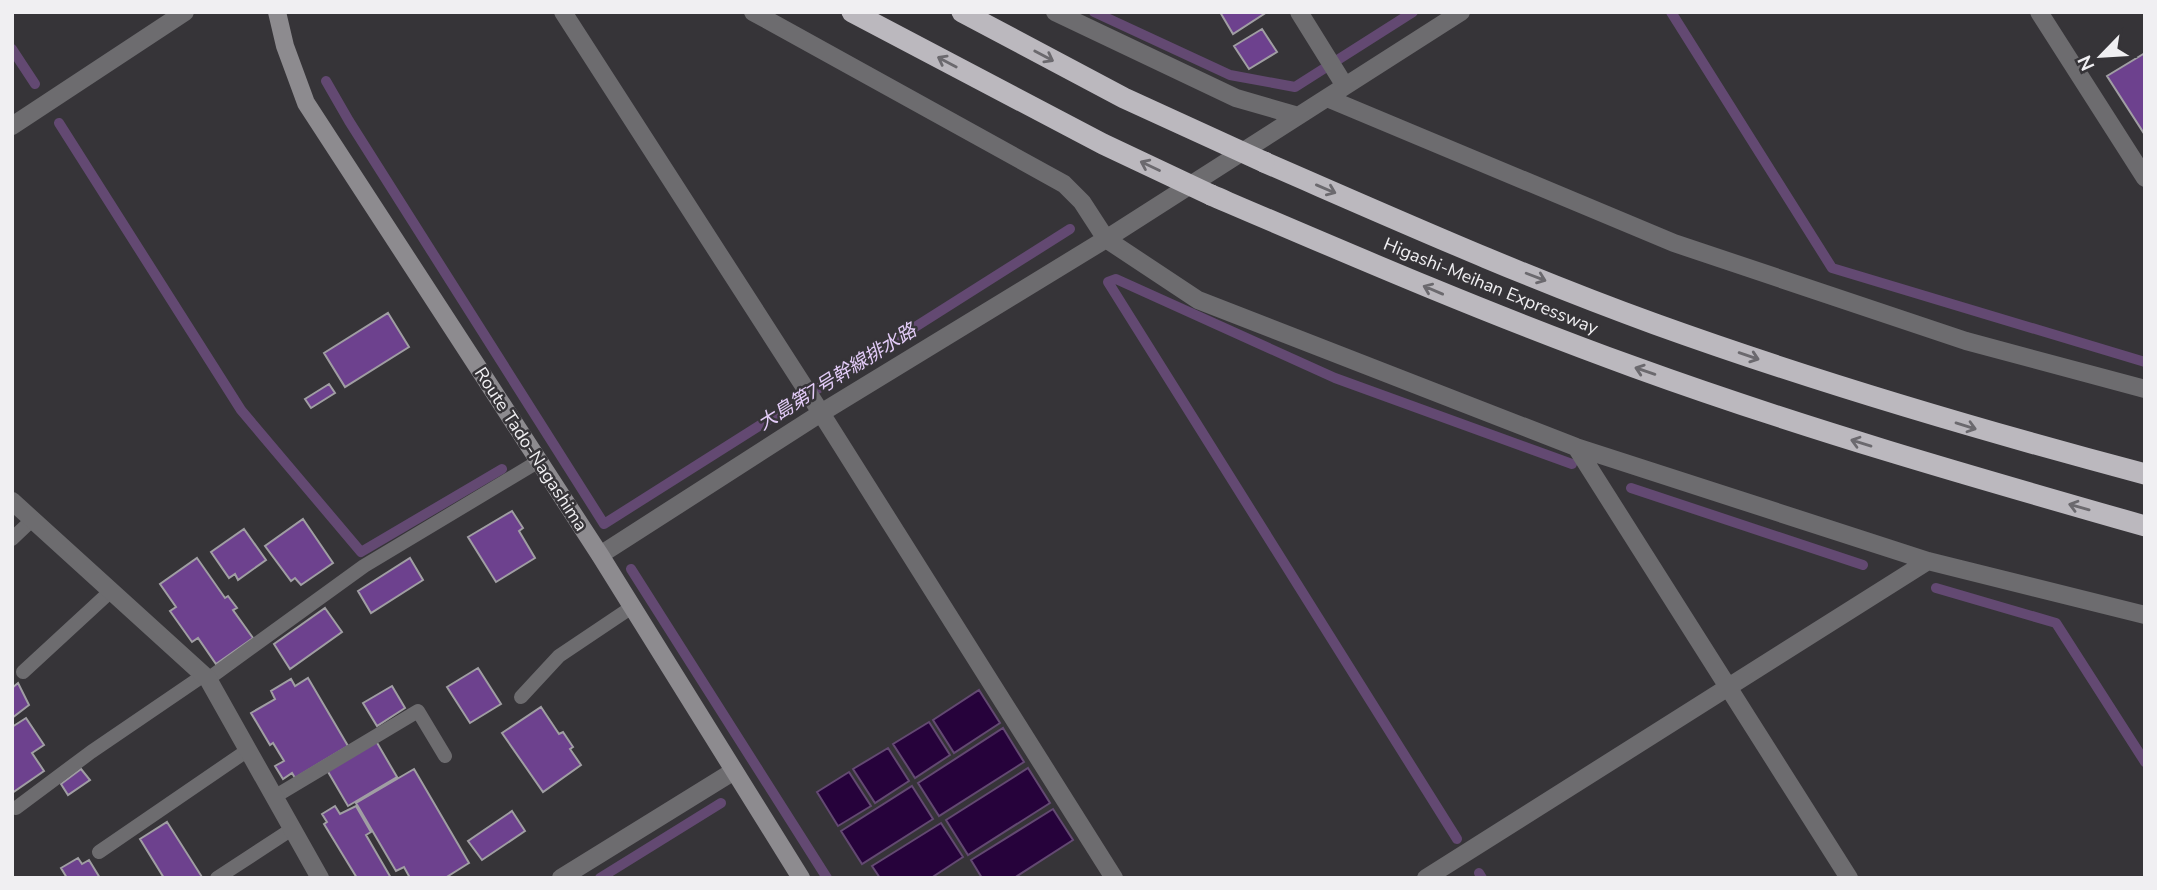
<svg xmlns="http://www.w3.org/2000/svg" width="2157" height="890" font-family="'Nunito Sans','Noto Sans JP',sans-serif">
  <rect width="100%" height="100%" fill="#363438"/>
  <path fill="#26023b" stroke="#634972" stroke-width="2" d="M979 690 1000 723 954 753 933 720Z
    M929 722 950 755 915 778 893 744Z
    M1003 728 1024 762 939 816 918 783Z
    M888 748 909 781 875 803 853 769Z
    M1028 768 1050 803 968 855 946 820Z
    M849 772 871 806 838 826 817 792Z
    M912 786 933 819 862 864 841 831Z
    M1053 809 1073 840 1014 878H982L971 860Z
    M941 823 963 857 931 878H880L872 866Z"/>
  <g fill="none" stroke-linecap="round" stroke-linejoin="round">
    <path stroke="#634972" stroke-width="10" d="M1094 12 1230 75 1295 87 1413 12
      M1671 12 1832 268 2145 362
      M12 49 35 84
      M326 81 349 121 604 524 1070 229
      M59 123 241 410 361 552 502 469
      M1631 488 1863 565
      M631 569 827 878
      M1936 588 2056 623 2145 762
      M1457 839 1108 282 1116 279 1335 378 1572 464
      M1479 873 1482 878
      M600 878 721 803"/>
  </g>
  <path fill="#6d418e" stroke="#a09ea3" stroke-width="2" d="M1220 12H1267L1233 34Z
    M1262 29 1277 52 1249 69 1234 46Z
    M2145 53V135L2107 76Z
    M388 313 409 347 345 387 324 353Z
    M329 384 335 393 311 408 305 399Z
    M512 511 523 528 519 531 535 558 496 582 468 537Z
    M303 519 333 563 301 585 295 578 291 581 265 546Z
    M244 529 266 560 238 580 235 574 229 578 211 552Z
    M197 558 225 598 228 596 237 608 233 610 253 638 216 664 198 638 192 642 170 611 176 607 160 584Z
    M410 558 423 580 371 613 358 591Z
    M325 608 342 632 290 669 274 644Z
    M478 668 501 704 470 723 447 687Z
    M308 678 348 746 295 778 292 773 283 779 275 766 284 761 273 743 270 745 251 713 275 699 271 691 291 679 295 686Z
    M18 683 29 705 12 718V688Z
    M392 686 405 708 377 726 363 703Z
    M541 707 559 734 563 732 573 747 570 749 581 765 543 792 502 733Z
    M26 718 44 745 32 753 44 771 12 793V727Z
    M376 741 397 777 348 806 327 770Z
    M81 769 90 780 68 795 61 784Z
    M414 769 469 863 445 878H410L404 867 396 871 356 803Z
    M335 806 340 814 356 806 371 832 366 835 391 878H357L324 824 327 822 322 814Z
    M512 811 525 831 482 860 468 841Z
    M167 822 202 877 201 878H164L140 839Z
    M78 858 82 864 89 860 100 878H67L61 868Z"/>
  <g fill="none" stroke-linecap="round" stroke-linejoin="round">
    <path stroke="#6d6c6f" stroke-width="14" d="M12 539 33 519
      M23 672 112 590
      M208 679 364 566 539 461
      M521 697 559 656 632 607
      M274 797 418 711 445 756
      M16 808 91 752 204 675
      M99 852 248 750
      M217 878 292 829"/>
    <path stroke="#6d6c6f" stroke-width="18" d="M563 12 816 405 1114 878
      M753 12 1064 184 1082 202 1106 239 1198 300 1576 447 1928 561 2145 615
      M1055 12 1236 98 1298 116
      M1299 12 1345 86
      M2039 12 2145 178
      M1327 98 1674 243 1966 341 2145 389
      M12 126 185 12
      M1576 447 1849 878
      M12 501 208 679 320 878
      M600 555 821 413 1106 239 1461 12
      M561 878 734 771
      M1426 878 1928 561"/>
    <path stroke="#8d8b8f" stroke-width="18" d="M277 12 285 46 306 103 600 555 801 878"/>
    <path stroke="#bbb8be" stroke-width="21" d="M1264 162C1393 218 1522 276 1655 324 1816 382 1979 430 2145 474
      M1211 195C1351 255 1490 315 1634 367 1802 428 1973 477 2145 526"/>
    <path stroke="#bbb8be" stroke-width="21" d="M852 12 1103 144 1211 195
      M962 12 1124 98 1264 162"/>
  </g>
  <defs><path id="oneway-shaft" d="M-6 0H5M1.5-3L5.5 0L1.5 3" fill="none" stroke-width="1.6" stroke-linecap="round" stroke-linejoin="round" transform="scale(1.75)"/></defs>
  <g stroke="#6b696e">
    <use href="#oneway-shaft" transform="translate(1044 56) rotate(28)"/>
    <use href="#oneway-shaft" transform="translate(947 62) rotate(-152)"/>
    <use href="#oneway-shaft" transform="translate(1150 166) rotate(-155)"/>
    <use href="#oneway-shaft" transform="translate(1326 189) rotate(23)"/>
    <use href="#oneway-shaft" transform="translate(1536 277) rotate(21)"/>
    <use href="#oneway-shaft" transform="translate(1433 290) rotate(-157)"/>
    <use href="#oneway-shaft" transform="translate(1749 356) rotate(19)"/>
    <use href="#oneway-shaft" transform="translate(1645 371) rotate(-161)"/>
    <use href="#oneway-shaft" transform="translate(1966 426) rotate(17)"/>
    <use href="#oneway-shaft" transform="translate(1861 443) rotate(-163)"/>
    <use href="#oneway-shaft" transform="translate(2079 507) rotate(-164)"/>
  </g>
  <g text-anchor="middle" dominant-baseline="central" stroke-width="5" stroke-linejoin="round" paint-order="stroke">
    <g font-size="18" fill="#f0eff2" stroke="#363438">
      <text transform="translate(1491 286) rotate(22)">Higashi-Meihan Expressway</text>
      <text transform="translate(531 449) rotate(57)">Route Tado-Nagashima</text>
    </g>
    <g font-size="19" font-style="italic" fill="#e3ccf8" stroke="#363438">
      <text transform="translate(837 377) rotate(-32)">大島第7号幹線排水路</text>
    </g>
  </g>
  <rect width="2157" height="890" fill="none" stroke="#f0eff2" stroke-width="28"/>
  <g transform="translate(2101 56) rotate(245)" stroke="#363438" stroke-width="5" paint-order="stroke">
  <path d="M0-5L12 26L0 18L-12 26Z" fill="#f0eff2"/>
  <text y="-10" font-size="19" font-weight="bold" text-anchor="middle" fill="#f0eff2">N</text>
  </g>
</svg>
